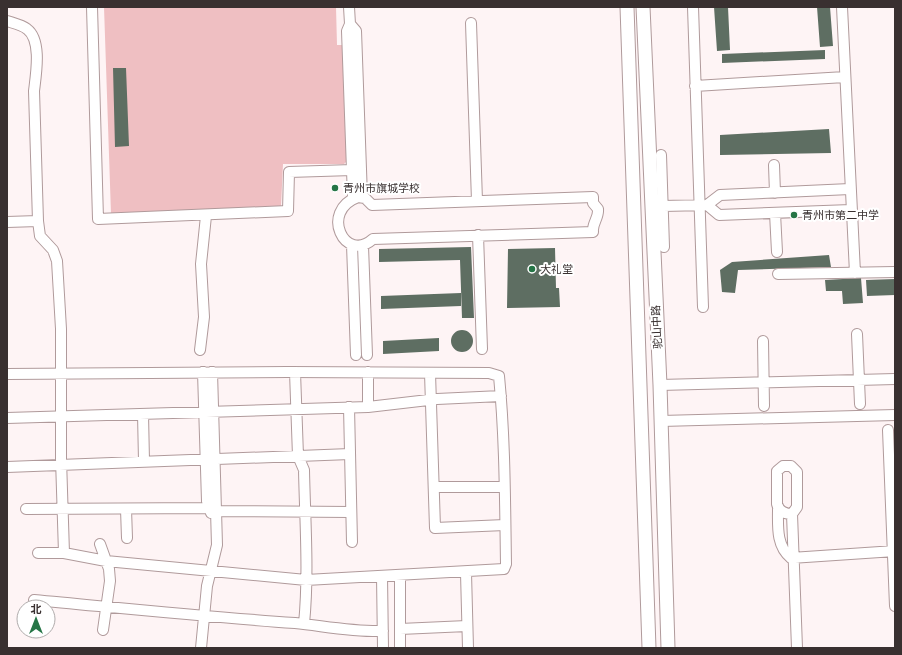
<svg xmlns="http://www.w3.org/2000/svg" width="902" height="655" font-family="'Fira Sans','Noto Sans SC',sans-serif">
  <rect width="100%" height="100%" fill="#fef4f5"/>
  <path fill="#efbfc2" d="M104 7H336L337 45H344L347 161 344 164H283L281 206 111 214Z"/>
  <path fill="#5e6e62" d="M714 7H728L730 50 717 51Z
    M817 7H830L833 46 820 47Z
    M825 50V59L722 63V54Z
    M113 68H126L129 146 115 147Z
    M829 129 831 153 720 155V135Z
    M471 247 474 318H462L460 260 379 262V249Z
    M555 248 556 288H559L560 307 507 308 508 249Z
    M829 255 831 267 738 270 735 293 722 292 720 270 732 262Z
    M861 278 863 303 843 304 842 291H826L825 280Z
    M895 279V295L867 296 866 280Z
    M461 293V306L381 309V296Z
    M451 341a11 11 0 1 1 22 0a11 11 0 1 1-22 0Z
    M439 338V351L383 354V341Z"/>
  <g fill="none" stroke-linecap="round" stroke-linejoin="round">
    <defs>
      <path id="minor" d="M92 7 98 219 288 211 289 172 352 170
        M349 7 350 24 347 31 353 198
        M693 7 703 307
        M842 7 855 273
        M7 21C13 23 22 25 27 29 42 40 36 74 34 91L38 221 40 236 53 250 57 261 61 329V459L64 553
        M471 23 477 201
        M350 24 356 31 362 197
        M695 86 845 77
        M661 155 664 247
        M774 165 775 193
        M358 197 365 198 372 205 593 197V203L598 209C599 218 592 223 593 232L373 239C345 264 319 211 358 197Z
        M707 205 719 215 851 210
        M663 206 707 205 720 195 850 189
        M775 213 777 252
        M7 222 38 221
        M478 235 482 349
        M352 245 356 355
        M363 246 367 355
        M778 274 895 272
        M857 334 860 404
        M763 341 764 406
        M200 350 204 317 201 264 206 216
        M203 372 207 501 211 513
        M295 372 298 456 304 470C305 521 309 573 304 624
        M368 372V407
        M430 373 435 528 505 525
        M7 374 288 372 489 373 499 376C505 438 505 501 506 564L504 569 306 580 106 561 64 553H38
        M660 385 895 379
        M349 407 352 542
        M143 414 144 461
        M7 418 368 407 437 399 501 396
        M661 421 895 415
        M888 430 895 606
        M783 466H791L797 472V507L792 514C784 514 779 511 777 504V471Z
        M7 467 350 454
        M434 487H504
        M26 509 210 508 219 511 351 512
        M126 509 127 538
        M778 509C778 526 776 546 791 558L895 551
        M792 514 797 648
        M100 544 109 569 110 581 103 630
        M466 573 468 648
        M382 576 383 648
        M400 576V648
        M34 600C121 608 208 617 295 623 324 626 353 632 383 631
        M400 629 467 626
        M201 648 207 586 217 545 212 372"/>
      <path id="major" d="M627 7 649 648
        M643 7 660 385 668 648"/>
    </defs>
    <use href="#minor" stroke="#b09a9b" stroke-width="12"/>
    <use href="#major" stroke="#b09a9b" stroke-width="15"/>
    <use href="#minor" stroke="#fff" stroke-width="10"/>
    <use href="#major" stroke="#fff" stroke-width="13"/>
  </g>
  <g fill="#257546" stroke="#fff" stroke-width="1.5">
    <circle cx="335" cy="188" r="4"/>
    <circle cx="794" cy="215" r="4"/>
    <circle cx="532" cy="269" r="4"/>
  </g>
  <g text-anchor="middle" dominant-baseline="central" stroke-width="4" stroke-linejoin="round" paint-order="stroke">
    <g font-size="11" fill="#393030" stroke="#fff" text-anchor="start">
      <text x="343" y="188">青州市旗城学校</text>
      <text x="802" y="215">青州市第二中学</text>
      <text x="540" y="269">大礼堂</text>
    </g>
    <g font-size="11" fill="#393030" stroke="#fff">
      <text transform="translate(657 327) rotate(-93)">驼山中路</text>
    </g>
  </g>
  <rect width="902" height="655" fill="none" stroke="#393030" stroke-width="16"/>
  <g transform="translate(36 619)"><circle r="19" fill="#ffffff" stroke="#b0acac"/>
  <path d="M0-3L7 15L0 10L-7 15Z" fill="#257546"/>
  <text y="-6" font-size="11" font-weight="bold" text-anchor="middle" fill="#393030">北</text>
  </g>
</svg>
